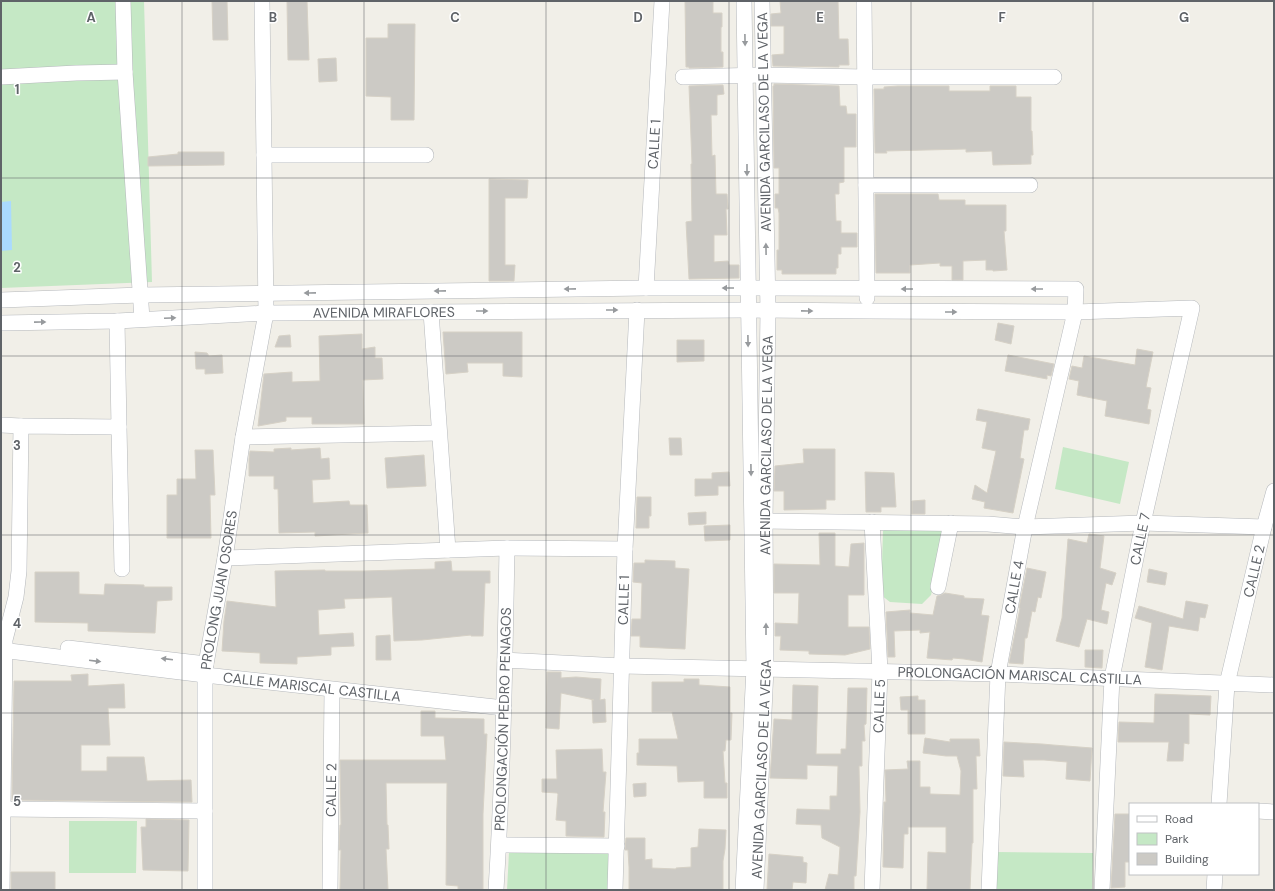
<svg xmlns="http://www.w3.org/2000/svg" width="1275" height="891" font-family="'DM Sans',sans-serif">
  <rect width="100%" height="100%" fill="#f1efe8"/>
  <path fill="#c5e8c5" d="M1 1H144L152 282 1 288Z
    M1063 447 1129 462 1120 504 1055 489Z
    M942 528 946 534 931 595 922 604 890 602 881 595 883 531 885 529Z
    M69 821H137L136 873H69Z
    M509 852 610 853 609 890H507Z
    M996 852 1093 853 1092 890H994Z"/>
  <path fill="#aadaff" d="M11 201 12 250 1 251V202Z"/>
  <path fill="#cccac5" stroke="#d6d1c6" d="M212 1H227L228 40H213Z
    M287 1H307L309 60H288Z
    M685 1H713V13H722V27H721V52H723V67L689 68V67H686Z
    M780 1H838L839 39H848L849 65H839V67L773 66 772 55 784 54V26H771V14L781 13Z
    M388 24H415L414 120H391V97L366 96V38H388Z
    M336 58 337 81 319 82 318 59Z
    M774 84 839 86 840 106H846L847 114H856V147H844V182L839 183V194H835L836 221H841V233H857V247H841V254H838V268H836V274H782V270H777V250H779V213L778 208H775V194H779V168H774L773 86H774Z
    M723 85 724 94 717 95V115H711L712 156 715 155 716 194H727L728 209H726L727 235H714V262L728 261 729 265H739V278L689 279 686 222 692 221 691 164H692L689 86Z
    M898 86H949V91H990V86H1016V97H1031V131H1032L1033 155H1031V164L993 165 992 151 966 152V149L886 151 887 153H875L874 89H884V87Z
    M178 152H224V165L148 166V157L178 154Z
    M489 179 528 180 527 198H505V265H515L514 281H489Z
    M875 194H938L939 200H965V205H1006V231H1004L1007 270 993 271V270H986V260L963 261V280H952V266H940V263L910 265V273H876Z
    M998 323 1014 326 1011 344 995 340Z
    M443 332H522V377L503 376V363H467L468 372 446 374Z
    M362 334V349L375 347V358H382L383 379 363 380 364 424H312V417H286V421L258 426 264 374 292 372V382L320 381 319 336Z
    M290 335 291 347H275L279 336Z
    M677 340H704V361L677 362Z
    M1137 349 1153 352 1146 387 1151 388 1147 409 1151 410 1149 424 1105 416 1107 401 1077 395 1079 381 1069 379 1072 366 1082 368 1084 356 1135 365Z
    M195 352 207 353 209 356 222 355 223 373 205 374V369H196Z
    M1008 355 1054 364 1051 376 1047 375V379L1005 371Z
    M978 409 1030 419 1028 430H1024L1020 458 1024 459 1013 513 984 508 985 502 972 499 975 485 987 493 996 451 982 448 987 422 976 420Z
    M669 438H681L682 455H670Z
    M291 448V450L320 448 321 459 329 458 330 479 312 480 313 503 349 501 350 505H367L368 533 315 536V532L279 533 278 489H274V476H249V459L250 451 274 452V449Z
    M803 449H835V500H826V509L784 510V491H774L775 466 804 463Z
    M195 450H213L215 495H210L211 538H167V495H177V479H196Z
    M424 455 426 486 387 488 385 458Z
    M729 472 730 486H718V495L695 496V479H712V473Z
    M865 472 894 473 896 507H881V512H866Z
    M637 497H651V516H649V528H636Z
    M925 500V514H912V501Z
    M706 512V524L689 525 688 513Z
    M730 525V540L705 541 704 526Z
    M819 533H835V566L849 567 851 544 864 543V595H848V627H869L870 649 845 655 809 654V651L780 650 781 636H775V623L798 624 799 593H774V564L820 565Z
    M1089 534 1104 536 1100 568 1116 573 1112 585 1106 583 1101 610 1109 612 1107 624 1087 619 1079 647 1056 641 1062 618 1068 539 1087 543Z
    M645 560 675 561V568L689 569 685 649 640 647V636H631L632 619H641L642 583 633 582 634 563H645Z
    M451 561 452 571H490V583H485L483 636H471V635L422 640 394 641 392 597 344 599 345 608 318 610 319 635 353 633 354 646 331 647V655L297 657V664L260 663V653L222 651 224 621 227 601 276 607 275 571 325 570V571H364L435 569V562Z
    M1027 568 1046 572 1041 598 1038 597 1035 612 1032 611 1027 638H1025L1023 664 1009 663 1020 608H1019Z
    M1149 569 1167 573 1165 585 1147 582Z
    M35 572H79V594L104 595 105 584 144 585V587H172V600L157 601 155 633 88 631V623L35 622Z
    M945 593 964 596V598L984 599 981 615 989 616 982 662 964 659 953 658 952 660 927 658 930 632 920 633V630L894 631 895 657H888L886 612 910 610V613L933 615 937 596 941 595Z
    M1186 601 1208 605 1205 618 1200 617 1198 631 1169 626 1162 670 1145 667 1152 623 1135 618 1139 606 1183 619Z
    M390 635 391 660H376V636Z
    M1085 650H1103L1102 668 1085 667Z
    M547 672H561V678L576 677 601 679 600 700 605 699 606 722 593 723 592 700H594L561 693 559 729 546 728Z
    M88 674V686L124 684 125 708H108L110 745H81V771H107V757H144L147 781 191 780 192 802 12 800 14 681H72L71 675Z
    M684 679H699V685L730 687V713H732L731 740H726L725 751H723L725 783H727V798H704V781L678 782 677 766 637 765V753H639V739H678L672 712H652V682H684Z
    M793 685 818 686 816 754H841V749H846L848 688H867L866 724 864 725 865 741H862V766H859L860 812 856 876H854V890H825L829 874 838 875 840 847 822 838 821 825 796 824 797 809 830 810V796H837L838 766 807 765V779L770 778 774 719 792 720Z
    M1155 694 1211 696 1210 715 1189 714V744L1184 743 1183 761H1167L1169 742H1118L1119 722 1154 723Z
    M918 696V700H925V734H908V710H901L900 697Z
    M421 711H435V718L484 719V734H487L483 814V890H458V886L446 885 447 783H386L387 825H388L389 849H386L388 890H340L341 850H339L340 825H341L340 760H446L444 736H421Z
    M925 738 950 742V739H979L980 756H976L977 789H973V843H972L970 890H927L928 852 946 853V827H908V834H904L903 868 883 867 884 802H886L885 770 908 769 907 761H920V787H930V794L960 795 961 771 957 756H946L923 753Z
    M1004 742 1042 744 1053 745 1092 748 1090 781 1066 779 1067 762 1044 760H1023L1024 777 1003 776Z
    M602 749 603 772H606L603 812H605L604 837 566 836V821L556 820 558 794 557 793 542 792V779H557L556 750Z
    M646 783V796L634 797 633 784Z
    M1115 814H1130V862H1125V887L1111 888Z
    M146 819 189 820 188 871 143 870 141 827H146Z
    M699 829 726 830 725 849 723 861V890H629V867L628 850H625L626 838H645V860L652 859V868L676 869V868L691 867V848L698 847Z
    M769 854 803 857V862L807 863 806 883 793 882 792 890H767Z
    M11 872H55V890H11Z"/>
  <g fill="none" stroke-linecap="round" stroke-linejoin="round">
    <defs>
      <g id="minor">
        <path d="M123 1 125 72 142 319"/>
        <path d="M864 1 867 298"/>
        <path d="M1 77 76 73 125 72"/>
        <path d="M683 77 763 75 865 77H1054"/>
        <path d="M264 155H426"/>
        <path d="M866 185H1030"/>
        <path id="s1" d="M646 288 662 1"/>
        <path d="M1 300 141 295 646 288H748L1076 289 1075 312 1025 527 998 674 989 890"/>
        <path d="M431 312 448 550"/>
        <path id="s2" d="M1 323 117 321 266 313 748 310 867 311 1075 312 1192 308 1143 523 1112 678 1102 890"/>
        <path d="M1 425 21 426"/>
        <path d="M119 427 122 569"/>
        <path d="M243 437 439 433"/>
        <path d="M757 521 988 524 1025 527 1143 523 1264 527 1227 684 1219 804"/>
        <path d="M872 522 880 671 872 890"/>
        <path d="M1264 527 1274 491"/>
        <path d="M225 558 507 548 625 549"/>
        <path d="M938 587 951 523"/>
        <path d="M68 648 206 664"/>
        <path id="s3" d="M1 650 205 675 504 708"/>
        <path id="s4" d="M505 660 622 666 998 674 1274 685"/>
        <path d="M3 809 205 811"/>
        <path d="M1258 811 1274 812"/>
        <path d="M499 845 617 846"/>
        <path d="M2 890 5 640 16 597 19 571 21 426 119 427 117 321"/>
        <path id="s5" d="M205 890V675L206 664 225 558 243 437 266 313 262 1"/>
        <path id="s6" d="M330 890 332 690"/>
        <path id="s7" d="M496 890C503 776 505 662 507 548"/>
        <path id="s8" d="M615 890 625 549 637 310"/>
        <path d="M743 890 754 668 744 1"/>
        <path id="s9" d="M756 890 766 668 765 520 768 310 762 1"/>
        <path d="M1214 890 1215 874"/>
      </g>
    </defs>
    <use href="#minor" stroke="#b5b8bc" stroke-width="16"/>
    <use href="#minor" stroke="#fff" stroke-width="15"/>
  </g>
  <defs><path id="oneway-solid" d="M-6-.8H1V-3.2L6.5 0L1 3.2V.8H-6Z"/></defs>
  <g fill="#979a9d">
    <use href="#oneway-solid" transform="translate(745 40) rotate(89)"/>
    <use href="#oneway-solid" transform="translate(747 170) rotate(90)"/>
    <use href="#oneway-solid" transform="translate(766 249) rotate(-91)"/>
    <use href="#oneway-solid" transform="translate(728 288) rotate(180)"/>
    <use href="#oneway-solid" transform="translate(570 289) rotate(179)"/>
    <use href="#oneway-solid" transform="translate(907 289) rotate(-180)"/>
    <use href="#oneway-solid" transform="translate(1037 289) rotate(-180)"/>
    <use href="#oneway-solid" transform="translate(440 291) rotate(179)"/>
    <use href="#oneway-solid" transform="translate(310 293) rotate(179)"/>
    <use href="#oneway-solid" transform="translate(612 310)"/>
    <use href="#oneway-solid" transform="translate(482 311)"/>
    <use href="#oneway-solid" transform="translate(807 311) rotate(1)"/>
    <use href="#oneway-solid" transform="translate(951 312)"/>
    <use href="#oneway-solid" transform="translate(170 318) rotate(-3)"/>
    <use href="#oneway-solid" transform="translate(40 322) rotate(-1)"/>
    <use href="#oneway-solid" transform="translate(748 341) rotate(89)"/>
    <use href="#oneway-solid" transform="translate(751 470) rotate(89)"/>
    <use href="#oneway-solid" transform="translate(766 629) rotate(-90)"/>
    <use href="#oneway-solid" transform="translate(167 659) rotate(-173)"/>
    <use href="#oneway-solid" transform="translate(95 661) rotate(7)"/>
  </g>
  <path fill="none" stroke="#5f6368" stroke-width="1" stroke-opacity="0.55" d="M182 1V890M364 1V890M546 1V890M729 1V890M911 1V890M1093 1V890M1 178H1274M1 356H1274M1 535H1274M1 713H1274"/>
  <g text-anchor="middle" dominant-baseline="central" stroke-width="3" stroke-linejoin="round" paint-order="stroke">
    <g font-size="14" fill="#5f6368" stroke="#fff">
      <text transform="translate(764 122) rotate(-91)">AVENIDA GARCILASO DE LA VEGA</text>
      <text stroke="none"><textPath href="#s1" startOffset="144">CALLE 1</textPath></text>
      <text stroke="none"><textPath href="#s2" startOffset="383">AVENIDA MIRAFLORES</textPath></text>
      <text stroke="none"><textPath href="#s9" startOffset="445">AVENIDA GARCILASO DE LA VEGA</textPath></text>
      <text transform="translate(1140 539) rotate(-78)">CALLE 7</text>
      <text transform="translate(1254 571) rotate(-77)">CALLE 2</text>
      <text transform="translate(1014 587) rotate(-80)">CALLE 4</text>
      <text stroke="none"><textPath href="#s5" startOffset="301">PROLONG JUAN OSORES</textPath></text>
      <text stroke="none"><textPath href="#s8" startOffset="290">CALLE 1</textPath></text>
      <text stroke="none"><textPath href="#s4" startOffset="515">PROLONGACIÓN MARISCAL CASTILLA</textPath></text>
      <text stroke="none"><textPath href="#s3" startOffset="313">CALLE MARISCAL CASTILLA</textPath></text>
      <text transform="translate(879 706) rotate(-88)">CALLE 5</text>
      <text stroke="none"><textPath href="#s7" startOffset="171">PROLONGACIÓN PEDRO PENAGOS</textPath></text>
      <text stroke="none"><textPath href="#s9" startOffset="121">AVENIDA GARCILASO DE LA VEGA</textPath></text>
      <text stroke="none"><textPath href="#s6" startOffset="100">CALLE 2</textPath></text>
    </g>
  </g>
  <g font-size="13" text-anchor="middle" font-weight="bold" fill="#5f6368" stroke="#fff" stroke-width="3" stroke-linejoin="round" paint-order="stroke">
    <text x="91" y="22">A</text>
    <text x="273" y="22">B</text>
    <text x="455" y="22">C</text>
    <text x="638" y="22">D</text>
    <text x="820" y="22">E</text>
    <text x="1002" y="22">F</text>
    <text x="1184" y="22">G</text>
    <text x="17" y="94">1</text>
    <text x="17" y="272">2</text>
    <text x="17" y="450">3</text>
    <text x="17" y="628">4</text>
    <text x="17" y="806">5</text>
  </g>
  <rect width="1275" height="891" fill="none" stroke="#5f6368" stroke-width="4"/>
  <rect x="1129" y="803" width="130" height="72" fill="#ffffff" stroke="#bfc1c3"/>
  <rect x="1137" y="816" width="20" height="6" fill="#ffffff" stroke="#bfc1c3"/>
  <text x="1165" y="823" font-size="12" fill="#5f6368">Road</text>
  <rect x="1137" y="833" width="20" height="12" fill="#c5e8c5" stroke="#bfc1c3"/>
  <text x="1165" y="843" font-size="12" fill="#5f6368">Park</text>
  <rect x="1137" y="853" width="20" height="12" fill="#cccac5" stroke="#bfc1c3"/>
  <text x="1165" y="863" font-size="12" fill="#5f6368">Building</text>
</svg>
